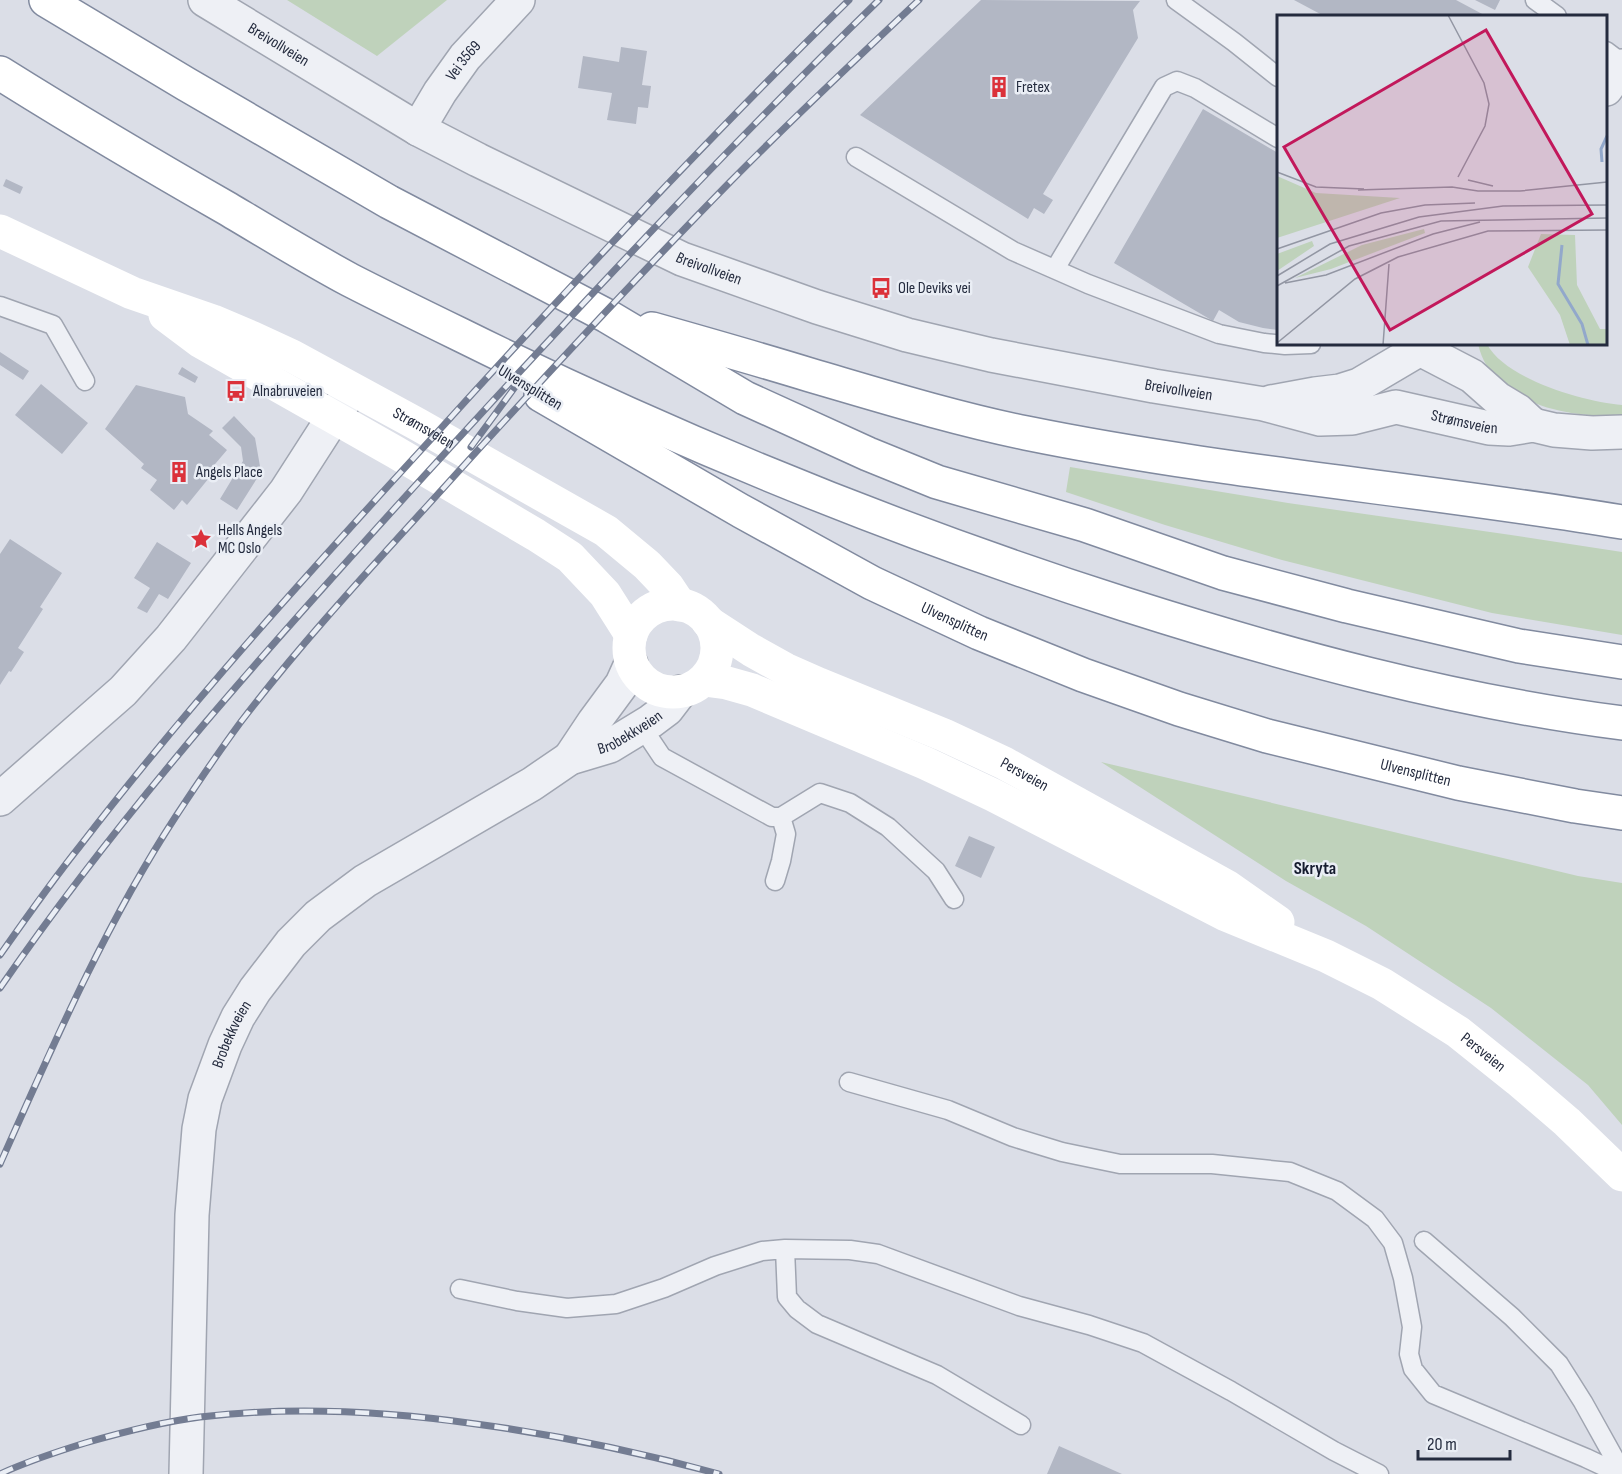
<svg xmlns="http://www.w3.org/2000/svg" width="1622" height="1474" font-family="'Sofia Sans Condensed',sans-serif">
  <rect width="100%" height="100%" fill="#dbdee7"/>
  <path fill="#bfd2bb" d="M287 0H447L377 56Z
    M1478 344H1487C1505 379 1584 402 1622 405V416C1579 416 1536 412 1502 383 1489 371 1482 361 1478 344Z
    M1070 467 1288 503 1511 535 1622 552V635L1492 613 1282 560 1165 525 1066 492Z
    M1101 762 1578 876 1622 883V1125L1588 1085 1491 1008 1366 926 1286 881Z"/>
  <path fill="#b2b7c4" d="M981 0 1140 1 1133 10 1138 38 1043 194 1053 200 1044 214 1034 208 1028 219 860 115Z
    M1294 0H1456L1486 16H1324Z
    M1475 0H1500L1495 10Z
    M621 47 647 51 642 85 651 86 648 108 638 107 636 124 607 120 612 93 578 88 583 56 619 62Z
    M1203 109 1278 153V330L1263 328 1239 322 1219 310 1213 321 1114 263Z
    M6 179 23 187 20 194 3 186Z
    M0 352 29 371 23 380 0 365Z
    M182 367 198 377 195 383 178 374Z
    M41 384 88 423 62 454 15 415Z
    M136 385 185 397 188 414 213 431 209 435 227 450 210 470 213 473 187 505 182 500 174 510 150 490 157 480 141 468 144 464 105 429Z
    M234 416 255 438 261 472 237 510 220 499 243 461 241 447 222 428Z
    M10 539 62 573 40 607 43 609 18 648 24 652 11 672 9 671 0 685V554Z
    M157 542 191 563 168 599 159 594 147 613 137 608 150 588 134 578Z
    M969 836 995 847 981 878 955 866Z
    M1059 1446 1122 1474H1047Z"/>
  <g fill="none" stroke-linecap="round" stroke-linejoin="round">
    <defs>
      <path id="service" d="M1176 0 1234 42 1278 77
        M1535 0 1557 16
        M1606 51 1622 63
        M856 157 1013 251 1088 284 1219 334 1264 343 1285 345 1311 344
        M1055 269 1164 87 1177 81 1195 88 1278 138
        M0 306 53 325 85 381
        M642 727 662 757 772 817H781L820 793 850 803 888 827 936 871 954 899
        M775 881 781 861 786 834 781 817
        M849 1082 948 1110 1013 1137 1062 1152 1120 1164H1212L1290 1172 1337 1191 1375 1219 1393 1243 1403 1278 1412 1327 1409 1354 1413 1369 1433 1394 1586 1458 1620 1474
        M1424 1241 1512 1317 1559 1364 1583 1402 1622 1472
        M785 1249 787 1297 797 1309 817 1324 937 1375 1021 1425
        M460 1289 517 1301 567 1308 616 1304 664 1288 715 1266 762 1251 785 1249 850 1250 878 1254 1019 1306 1089 1325 1143 1343 1231 1391 1334 1451 1379 1474"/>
      <g id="minor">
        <path id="s1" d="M418 129 440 92 465 57 518 0"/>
        <path d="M0 799 123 691 171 638 286 491 349 393"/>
      </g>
      <g id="tertiary">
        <path id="s2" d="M205 0 418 129 478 160 682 259 817 307 907 335 991 355 1154 386 1264 404 1320 419 1352 418 1396 407 1489 428 1509 429 1533 425 1554 430 1592 433 1622 432"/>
        <path d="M1606 89 1622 66"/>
        <path d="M1420 349 1472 376 1498 399 1518 411 1533 425"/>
        <path d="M1271 402 1315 394 1340 391 1359 385 1420 349"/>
        <path d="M570 758 594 722 622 684 631 664"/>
        <path id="s3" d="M186 1474 192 1215 199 1129 205 1099 225 1045 238 1017 255 990 291 943 318 916 365 881 532 784 570 758 610 746 651 721 667 709 680 692"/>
      </g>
      <g id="motorway">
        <path d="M46 0 186 84 389 202 607 316 745 398 868 454 937 482 1085 525 1223 573 1347 606 1519 646 1622 662"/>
        <path d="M0 73C75 120 151 165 228 209 268 233 309 258 350 280 387 299 424 317 461 335 675 441 896 531 1124 604 1287 656 1452 701 1622 723"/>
        <path d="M652 329C705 344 758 359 810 375 882 396 953 418 1026 433 1223 473 1424 489 1622 522"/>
        <path id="s7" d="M541 395 741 511 872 583 979 633 1083 675 1179 709 1267 736 1458 783 1575 806 1622 813"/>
      </g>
    </defs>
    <use href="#service" stroke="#a0a5b1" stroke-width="21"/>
    <use href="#minor" stroke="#a0a5b1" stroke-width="36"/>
    <use href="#tertiary" stroke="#a0a5b1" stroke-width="36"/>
    <use href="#motorway" stroke="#818a9f" stroke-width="36"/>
    <use href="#service" stroke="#eef0f5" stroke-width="18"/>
    <use href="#minor" stroke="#eef0f5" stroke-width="33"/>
    <use href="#tertiary" stroke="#eef0f5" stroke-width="33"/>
    <g stroke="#fff" stroke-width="33">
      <path id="s4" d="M0 231 132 293 213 321 253 338 292 356 417 424 606 531 647 565 668 587 680 605"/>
      <path d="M165 315 201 342 395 452 536 535 570 557 605 594 631 635"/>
      <circle cx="673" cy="648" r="44"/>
      <path id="s5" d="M708 622 751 650 785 669 819 684 944 735 1004 763 1228 887 1278 922"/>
      <path id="s6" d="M704 680 727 683 752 690 925 763 993 795 1226 915 1326 956 1382 984 1458 1032 1518 1080 1567 1122 1622 1175"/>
    </g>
    <use href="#motorway" stroke="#fff" stroke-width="33"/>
    <defs>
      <path id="rail" d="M471 447 515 387
        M0 955C26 918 52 881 80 846 190 703 311 570 433 437 568 288 705 141 849 0
        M0 988C126 805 275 640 424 476 572 314 722 153 879 0
        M0 1164C53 1045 105 925 176 816 197 784 218 753 240 723 307 635 383 555 457 473 546 375 637 277 730 182 791 120 855 60 919 0
        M0 1474C28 1461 56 1452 85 1443 123 1432 161 1422 200 1417 292 1406 384 1411 476 1424 558 1435 639 1452 719 1474"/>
    </defs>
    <use href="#rail" stroke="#737c92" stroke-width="7"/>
    <use href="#rail" stroke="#eaeef5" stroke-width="4.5" stroke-dasharray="14" stroke-linecap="butt"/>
  </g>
  <defs>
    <symbol id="building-bare" viewBox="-9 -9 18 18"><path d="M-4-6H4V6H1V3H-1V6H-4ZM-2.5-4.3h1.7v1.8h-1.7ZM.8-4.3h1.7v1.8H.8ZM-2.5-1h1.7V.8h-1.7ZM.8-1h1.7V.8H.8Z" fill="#db313a" stroke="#eaeef5" stroke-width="2.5" paint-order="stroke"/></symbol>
    <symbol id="bus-bare" viewBox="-9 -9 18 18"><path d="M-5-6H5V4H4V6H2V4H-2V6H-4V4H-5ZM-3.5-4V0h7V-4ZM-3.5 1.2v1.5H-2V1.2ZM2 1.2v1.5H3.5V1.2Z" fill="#db313a" stroke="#eaeef5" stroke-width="2.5" paint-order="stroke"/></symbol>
    <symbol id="sight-bare" viewBox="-9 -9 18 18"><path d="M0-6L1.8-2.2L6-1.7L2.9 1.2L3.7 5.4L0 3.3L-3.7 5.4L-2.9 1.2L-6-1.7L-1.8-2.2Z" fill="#db313a" stroke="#eaeef5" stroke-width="2.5" paint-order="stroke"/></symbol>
  </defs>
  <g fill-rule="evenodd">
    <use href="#building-bare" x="984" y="72" width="30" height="30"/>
    <use href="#bus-bare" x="866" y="273" width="30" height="30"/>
    <use href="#bus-bare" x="221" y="376" width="30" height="30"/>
    <use href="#building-bare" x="164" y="457" width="30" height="30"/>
    <use href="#sight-bare" x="186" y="524" width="30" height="30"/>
  </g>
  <g text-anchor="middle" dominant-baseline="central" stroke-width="5" stroke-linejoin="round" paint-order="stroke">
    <g font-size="16" fill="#242b3e" stroke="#eaeef5">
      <text stroke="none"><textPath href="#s2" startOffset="86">Breivollveien</textPath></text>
      <text stroke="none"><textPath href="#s1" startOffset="82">Vei 3569</textPath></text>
      <text stroke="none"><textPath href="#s2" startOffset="572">Breivollveien</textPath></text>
      <text transform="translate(530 388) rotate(31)">Ulvensplitten</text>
      <text stroke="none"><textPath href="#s2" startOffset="1058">Breivollveien</textPath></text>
      <text stroke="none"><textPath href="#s2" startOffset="1350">Strømsveien</textPath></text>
      <text stroke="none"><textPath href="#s4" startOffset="468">Strømsveien</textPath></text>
      <text stroke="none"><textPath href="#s7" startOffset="472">Ulvensplitten</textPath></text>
      <text stroke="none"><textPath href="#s3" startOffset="957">Brobekkveien</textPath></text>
      <text stroke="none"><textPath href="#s7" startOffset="958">Ulvensplitten</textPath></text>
      <text stroke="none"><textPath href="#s5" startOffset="352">Persveien</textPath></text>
      <text stroke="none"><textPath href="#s3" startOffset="446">Brobekkveien</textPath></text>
      <text stroke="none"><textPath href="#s6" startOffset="867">Persveien</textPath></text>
    </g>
    <g font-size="16" fill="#242b3e" stroke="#eaeef5" text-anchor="start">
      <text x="1016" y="87">Fretex</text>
      <text x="898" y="288">Ole Deviks vei</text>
      <text x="253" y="391">Alnabruveien</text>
      <text x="196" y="472">Angels Place</text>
      <text x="218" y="530">Hells Angels<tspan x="218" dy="18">MC Oslo</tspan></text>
    </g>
    <g font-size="18" font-weight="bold" fill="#161c2f" stroke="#eaeef5">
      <text x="1315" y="868">Skryta</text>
    </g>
  </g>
  <g transform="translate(1277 15)">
    <rect width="330" height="330" fill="#dbdee7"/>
    <path d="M0 161 39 178 123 183 0 223ZM147 214 148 218 54 254 18 263 85 230ZM264 219 298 220 300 270 323 314H330V330H293L283 300 251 252ZM35 226 37 231 0 256V239Z" fill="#bfd2bb"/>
    <path fill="none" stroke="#92a8cb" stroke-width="3" d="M325 147 324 134 330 121M285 230 281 269 305 309 311 330"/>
    <path fill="none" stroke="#9296a3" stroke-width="1.5" d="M171 0 207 68 212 89 208 111 181 162M0 157 39 172 87 174M191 165 216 171M81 175 175 172 201 176H243L330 167M0 234 104 198 148 190 198 188M0 261 53 229 142 202 226 191 330 190M8 268 49 260 156 219 203 207M0 271 72 231 164 206 330 203M0 328 78 264 121 242 211 216 330 215M106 330 112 249"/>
    <path fill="#c2185b" fill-opacity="0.15" stroke="#c2185b" stroke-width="3" d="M209 15 315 199 113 315 7 132Z"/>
    <rect width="330" height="330" fill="none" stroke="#242b3e" stroke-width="3"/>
  </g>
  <path d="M1418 1450v9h92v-9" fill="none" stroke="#242b3e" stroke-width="3"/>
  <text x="1427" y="1450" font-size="18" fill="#242b3e" stroke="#eaeef5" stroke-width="4.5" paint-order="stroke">20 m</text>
</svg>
